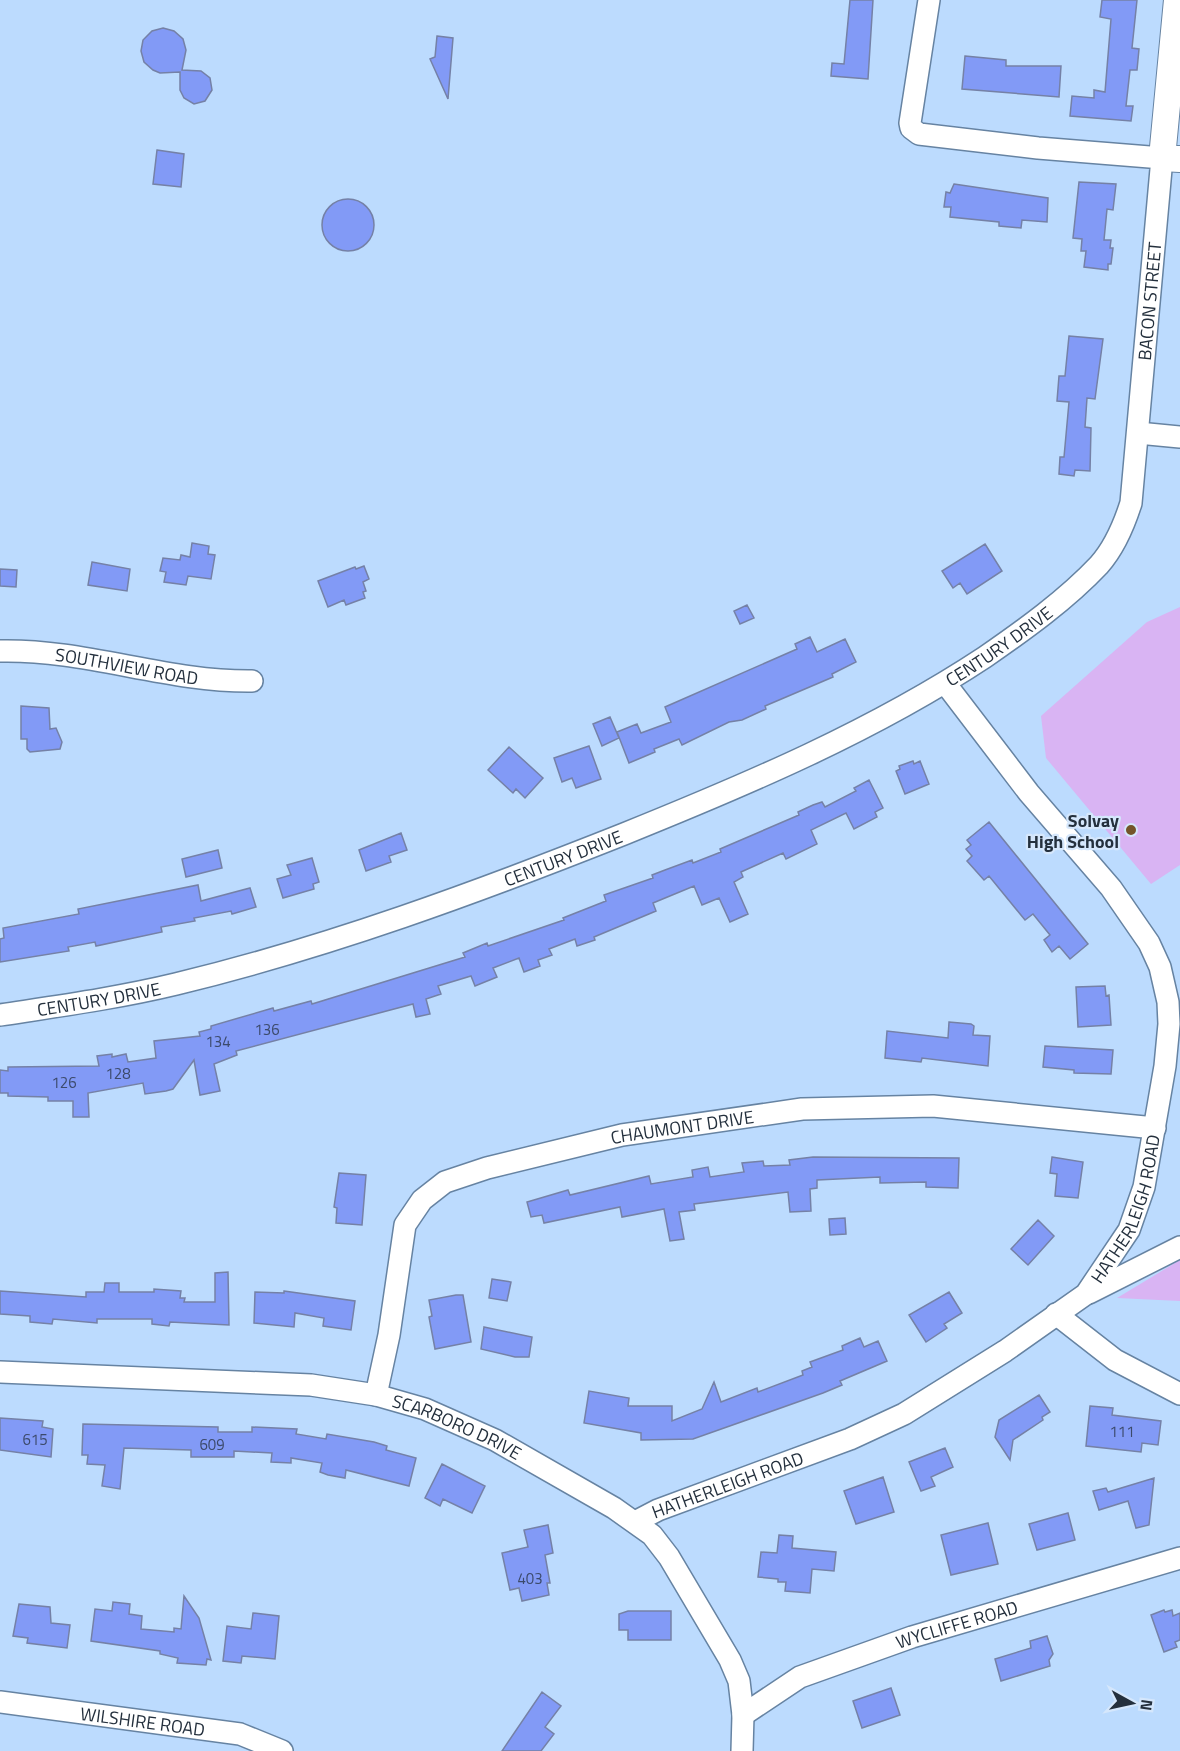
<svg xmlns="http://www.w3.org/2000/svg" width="1180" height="1751" font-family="'Titillium Web',sans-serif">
  <rect width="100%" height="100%" fill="#bcdbfe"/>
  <path fill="#d9b4f3" d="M1180 607V865L1151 884 1046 758 1041 716 1147 622Z
    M1180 1260V1301L1117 1298Z"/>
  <path fill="#829af6" stroke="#7581a6" stroke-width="1.5" d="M850 0H873L868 79 831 76 832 63 844 64Z
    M1102 0H1137L1132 48 1139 49 1137 70H1130L1126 106H1133L1131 121 1070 116 1072 96 1094 98V90L1105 92 1111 19 1100 17Z
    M163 28 174 31 183 39 186 50 182 70 201 71 210 78 212 90 205 101 194 104 184 98 180 90V72L160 73 153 70 144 62 141 51 143 40 152 31Z
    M437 36 453 38 448 99 430 59 435 57Z
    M965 56 1006 60V66H1061L1059 97 962 89Z
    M157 150 184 154 181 187 153 184Z
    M1079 182 1116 184 1113 210 1107 209 1104 240H1111L1110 248H1113L1111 264H1108V270L1084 267 1086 251H1081L1082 239 1073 238Z
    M954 184 1048 198 1047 222 1022 220 1021 228 999 226V222L950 217 951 207H944L946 192 950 193Z
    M322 225a26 26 0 1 1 52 0a26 26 0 1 1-52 0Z
    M1069 336 1103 339 1095 399 1087 398 1085 427 1091 428 1090 471 1075 470 1074 476 1059 474 1060 457H1064L1069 402 1057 401 1059 376H1065Z
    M192 543 209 546 208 554 215 555 211 579 188 576 186 585 164 582 166 572 160 571 163 558 180 560 181 555 190 557Z
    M985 544 1002 571 967 594 960 583 953 588 942 571Z
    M92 562 130 569 127 591 88 585Z
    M364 566 369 579 363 582 366 591 363 592 365 598 346 605 344 600 328 607 318 581 355 567 356 569Z
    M0 569 17 570 16 587 0 586Z
    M747 605 754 618 740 624 734 611Z
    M810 637 817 652 845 639 856 662 832 674 833 677 765 706 766 709 742 720 729 722 682 745 679 739 654 749 655 752 629 763 617 732 637 724 641 733 671 722 665 707 797 649 795 644Z
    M21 706 49 708 50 729 56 728 62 742 60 749 30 752 27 749V739H21Z
    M610 717 619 738 602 746 593 724Z
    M589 746 601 779 576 788 572 778 562 782 554 758Z
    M509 747 543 778 525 798 516 789 513 793 488 770Z
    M913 761 914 764 920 761 929 784 905 794 896 771 900 769 899 766Z
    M869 780 883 808 875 812 877 817 854 829 846 813 811 830 817 844 786 859 783 853 741 872 743 877 734 882 748 914 730 922 719 898 702 905 694 886 653 903 656 911 594 937 595 940 577 946 575 939 549 949 552 955 538 960 540 966 524 972 519 958 493 968 497 977 475 986 471 976 438 986 441 994 426 999 430 1014 416 1017 413 1004 236 1051 237 1055 214 1064 220 1091 200 1095 194 1060 173 1089 166 1091 145 1094 143 1083 88 1093 89 1117H73V1101H48V1097L8 1096V1093H0V1070L8 1071V1067L99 1066 97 1056 112 1054V1057L126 1054 128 1062 156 1058 154 1041 200 1036 199 1032 211 1029V1026L273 1008 274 1011 311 1001 312 1004 465 957 463 953 487 943 488 946 564 920 563 918 606 901 604 895 653 878 652 875 665 870 692 860 693 863 721 852 720 849 799 815 798 812 813 805 822 802 825 807 856 791 854 788Z
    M989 822 1088 944 1070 959 1059 946 1052 952 1044 940 1050 935 1033 914 1025 920 989 876 984 880 967 861 972 856 966 849 971 845 967 840Z
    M401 833 407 850 389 856 391 862 366 871 359 850Z
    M218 850 222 868 186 877 182 859Z
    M312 858 319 882 313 884 314 889 283 898 277 879 291 875 287 865Z
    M198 885 201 901 250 888 256 907 232 914 231 911 194 918 195 921 161 927 162 932 96 946 95 942 68 947 69 951 0 962V939L4 938 3 928 79 914 78 909Z
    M1105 986 1106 996 1109 995 1111 1025 1078 1027 1076 987Z
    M949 1022 971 1024 974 1026 973 1035 990 1036 988 1066 922 1058 921 1062 885 1058 887 1031 948 1038Z
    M1045 1046 1113 1050 1111 1074 1074 1073V1070L1043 1067Z
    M813 1157 959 1158 958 1188 926 1187V1182L880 1183V1177L817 1180V1188L810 1189 811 1211 790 1212 788 1192 694 1204 695 1210 679 1212 684 1239 670 1241 664 1209 622 1217 620 1207 544 1223 542 1215 531 1217 527 1202 568 1190 570 1195 649 1176 651 1184 693 1177 692 1170 708 1167 710 1177 744 1172 742 1163 763 1161 764 1166 790 1165 789 1160Z
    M1052 1157 1083 1162 1078 1198 1055 1196 1057 1174 1050 1173Z
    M339 1173 366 1175 362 1225 336 1223 337 1208 334 1207Z
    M845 1218 846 1234 830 1235 829 1219Z
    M1038 1220 1054 1236 1028 1265 1011 1249Z
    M228 1272 229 1325 170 1322 169 1326 152 1324V1319H97V1323L53 1319 52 1324 30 1322V1316L0 1314V1291L86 1297V1292H104L105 1283H119V1292H154V1289L181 1291 180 1298H185L184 1302H215V1273Z
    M492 1279 511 1282 507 1301 489 1298Z
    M284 1291 355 1301 351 1330 323 1326 324 1318 295 1313 294 1327 254 1323 255 1292 284 1293Z
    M949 1292 962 1313 944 1324 947 1328 926 1342 909 1315Z
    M456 1295H463L471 1342 435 1349 429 1317 432 1316 429 1300Z
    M484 1327 532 1337 529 1357H515L481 1349Z
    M860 1338 864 1347 878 1341 887 1361 840 1381 842 1385 823 1393 693 1439 641 1440V1433L584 1423 589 1391 629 1398 628 1406H672V1421L702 1409 714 1382 721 1402 757 1388 758 1392 803 1375 802 1371 812 1367 810 1362 843 1350 842 1346Z
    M1039 1395 1050 1412 1042 1417 1043 1420 1013 1440 1010 1460 995 1437 999 1420Z
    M1090 1406 1113 1408 1112 1415 1161 1421 1158 1445 1142 1443 1141 1452 1086 1446Z
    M0 1418 43 1421 42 1427 53 1429 51 1457 0 1450Z
    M83 1424 218 1427V1432H252V1427L297 1429 296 1434 326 1439 327 1434 374 1442 387 1446 386 1450 416 1458 409 1486 346 1470 345 1478 328 1475 320 1472 322 1463 291 1458V1463L271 1462 272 1453 234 1451V1457H191V1450L124 1448 120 1489 102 1486 105 1465 87 1464 88 1455H82Z
    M945 1448 953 1467 931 1477 935 1486 921 1491 909 1462Z
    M442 1464 485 1486 472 1513 443 1499 440 1506 425 1498Z
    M883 1477 894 1512 856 1524 844 1491Z
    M1154 1478 1149 1525 1136 1528 1128 1501 1099 1510 1093 1491 1106 1488 1108 1492Z
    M1068 1513 1075 1540 1037 1550 1029 1524Z
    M988 1523 998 1564 951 1575 941 1535Z
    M548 1525 553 1553 545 1555 550 1583H547L549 1595 522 1601 519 1588 510 1590 502 1553 528 1547 524 1530Z
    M779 1535 793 1536 792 1548 836 1552 834 1571 812 1569 810 1593 785 1591 786 1582H778V1579L758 1577 761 1552 777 1553Z
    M184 1596 199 1618 211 1660 207 1659 206 1665 177 1663 178 1658 160 1654V1651L91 1641 95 1609 112 1611 113 1602 130 1604 129 1614 142 1616 141 1629 174 1632V1628L181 1629Z
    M19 1604 50 1607 51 1623 70 1625 67 1648 27 1643 28 1638 13 1636Z
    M1164 1610 1165 1612 1172 1610 1173 1616 1180 1613V1640L1175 1642 1177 1647 1164 1652 1151 1615Z
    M628 1611H671V1640H628V1630H619V1614Z
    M253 1613 279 1616 275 1659 242 1656 241 1663 223 1661 227 1626 251 1629Z
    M1047 1636 1053 1654 1049 1660 1050 1666 1001 1681 995 1659 1031 1648 1030 1641Z
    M891 1688 900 1715 862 1728 853 1701Z
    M542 1692 561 1706 545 1727 554 1734 541 1751H502Z"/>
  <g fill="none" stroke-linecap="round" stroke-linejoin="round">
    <defs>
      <g id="minor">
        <path d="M1138 433 1180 437"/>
        <path id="s1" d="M0 651C86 649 166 682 252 681"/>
        <path id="s2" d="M0 1015C59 1006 118 998 176 984 329 947 478 892 624 834 748 784 873 731 985 657 1024 630 1066 600 1099 565 1115 547 1124 525 1131 503L1162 158 1038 148 919 134 911 128 910 123 929 0"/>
        <path d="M1089 1293 1180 1247"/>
        <path d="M1056 1314 1115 1360 1180 1394"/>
        <path id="s3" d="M0 1372 311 1385 376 1395 425 1409 495 1440 614 1508 652 1535 669 1557 730 1660 739 1681 743 1715 742 1751"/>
        <path id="s4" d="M376 1395 389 1335 405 1225 422 1200 445 1182 487 1168 622 1135 802 1109 933 1106 1155 1128"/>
        <path id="s5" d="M635 1522 658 1510 850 1439 904 1414 1005 1351 1086 1294 1129 1230 1144 1187 1165 1066 1169 1024 1168 1002 1160 967 1149 943 1111 888 1029 793 945 683"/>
        <path id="s6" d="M0 1702 240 1734 282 1751"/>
        <path id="s7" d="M743 1715 800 1677 912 1637 1180 1558"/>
      </g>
      <path id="tertiary" d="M1177 0 1162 158 1180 159"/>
    </defs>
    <use href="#minor" stroke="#6683a2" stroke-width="24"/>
    <use href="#tertiary" stroke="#6683a2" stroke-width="28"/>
    <use href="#minor" stroke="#fff" stroke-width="21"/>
    <use href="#tertiary" stroke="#fff" stroke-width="26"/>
  </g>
  <circle fill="#74542a" stroke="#d5e7fc" stroke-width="2" cx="1131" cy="830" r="6"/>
  <g text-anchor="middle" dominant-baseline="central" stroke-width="4.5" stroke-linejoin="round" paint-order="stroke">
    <g font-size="15" fill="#3c4a6b">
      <text x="267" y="1029">136</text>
      <text x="218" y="1041">134</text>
      <text x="118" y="1073">128</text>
      <text x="64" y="1082">126</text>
      <text x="1122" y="1431">111</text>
      <text x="35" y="1439">615</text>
      <text x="212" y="1444">609</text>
      <text x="530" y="1578">403</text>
    </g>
    <g font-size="18" fill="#24303d" stroke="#d5e7fc">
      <text stroke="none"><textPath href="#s2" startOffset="1474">BACON STREET</textPath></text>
      <text stroke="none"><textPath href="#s2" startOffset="1072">CENTURY DRIVE</textPath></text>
      <text stroke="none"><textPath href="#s1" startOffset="128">SOUTHVIEW ROAD</textPath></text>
      <text stroke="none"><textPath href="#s2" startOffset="586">CENTURY DRIVE</textPath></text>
      <text stroke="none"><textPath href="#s2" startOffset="100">CENTURY DRIVE</textPath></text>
      <text stroke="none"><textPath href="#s4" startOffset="476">CHAUMONT DRIVE</textPath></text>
      <text stroke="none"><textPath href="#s5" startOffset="604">HATHERLEIGH ROAD</textPath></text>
      <text stroke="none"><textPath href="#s3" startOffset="464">SCARBORO DRIVE</textPath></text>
      <text stroke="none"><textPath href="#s5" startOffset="100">HATHERLEIGH ROAD</textPath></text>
      <text stroke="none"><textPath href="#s7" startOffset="234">WYCLIFFE ROAD</textPath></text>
      <text stroke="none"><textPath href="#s6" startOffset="144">WILSHIRE ROAD</textPath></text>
    </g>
    <g font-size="18" font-weight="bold" fill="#24303d" stroke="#d5e7fc" text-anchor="end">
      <text x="1119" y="820">Solvay<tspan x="1119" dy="21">High School</tspan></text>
    </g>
  </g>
  <g transform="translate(1132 1703) rotate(98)" stroke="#d5e7fc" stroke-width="4.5" paint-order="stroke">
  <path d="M0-4.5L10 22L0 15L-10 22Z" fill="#24303d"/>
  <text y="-9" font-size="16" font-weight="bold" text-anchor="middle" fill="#24303d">N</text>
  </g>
</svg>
